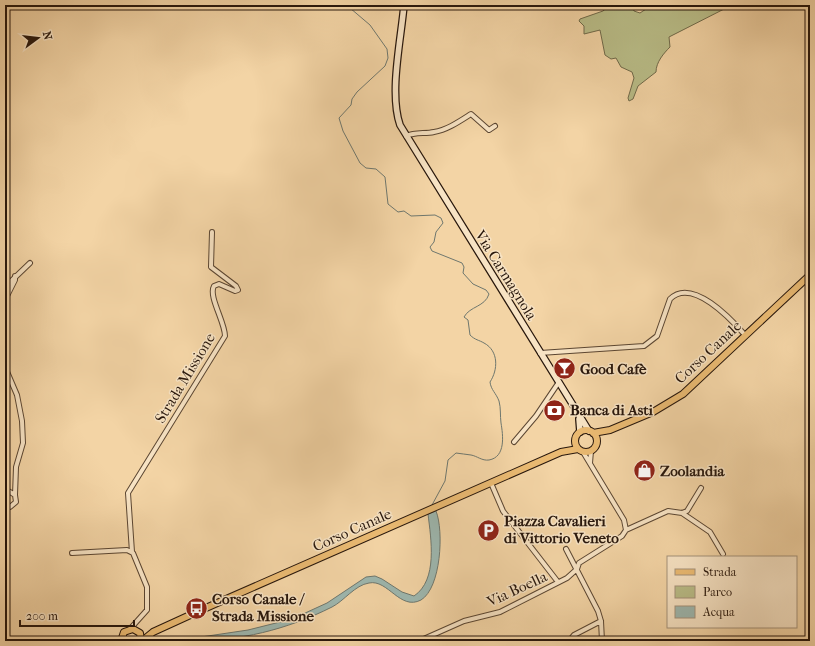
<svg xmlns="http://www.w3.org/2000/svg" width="815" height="646" font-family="'IM FELL French Canon',serif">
  <rect width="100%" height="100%" fill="#f3d4a5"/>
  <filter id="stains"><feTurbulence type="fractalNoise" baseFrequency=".005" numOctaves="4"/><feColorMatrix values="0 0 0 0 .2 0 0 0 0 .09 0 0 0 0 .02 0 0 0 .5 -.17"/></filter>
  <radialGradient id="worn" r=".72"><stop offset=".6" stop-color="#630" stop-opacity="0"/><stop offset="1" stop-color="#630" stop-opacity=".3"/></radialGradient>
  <path fill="#b9bd88" stroke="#706a4a" d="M610 5H632L634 11 640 13 652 5 730 6 669 37 670 47C664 53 656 62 656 72L638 86 633 99 629 101 628 98 634 78 632 72 621 67 616 58 611 59 605 55 600 30 584 34V26L579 21 580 19 603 11Z"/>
  <path fill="#9db7af" stroke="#6e776e" d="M436 511C444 531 441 588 421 600 400 611 388 579 369 583 355 585 344 601 332 607 286 630 240 641 189 641L201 637 248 630 292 619 327 603 366 577 375 576 382 579 402 592 414 596C438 580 431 539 428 514Z"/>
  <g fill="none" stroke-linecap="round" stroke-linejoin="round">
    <path stroke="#6e776e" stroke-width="1" d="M349 5 350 8 370 25 387 49 388 58 385 66 357 92 352 99 351 105 339 118 343 131 360 163 366 168 376 169 385 177 388 204 398 212 404 211 411 216 435 215 441 218 443 223 436 232 434 242 430 247 432 251 462 263 464 267 463 273 473 284 486 290 489 294C485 307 470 306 464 317L468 320 470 335C475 340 479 340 484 343 499 351 498 370 490 382 491 390 496 393 499 401 501 408 500 416 501 423 503 435 506 457 489 460 482 461 477 456 471 455 466 454 461 454 456 453L448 460 445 481 432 505"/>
    <defs>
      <path id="street" d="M406 136C415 132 425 134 434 132 447 130 460 121 471 114L489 130 495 126
        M5 287 30 263
        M5 300 15 280V276
        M540 353 644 346 657 336 670 299C692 277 731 319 745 335
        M5 367 17 395 22 421 23 443 16 467 15 495
        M514 442 536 416 559 382
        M583 452 624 520 626 530
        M590 463 591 451
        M491 483 503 511 558 582
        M5 489 15 495 16 502 10 507 5 506
        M682 513 710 532 723 554
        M566 549 598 611 601 621 602 641
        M132 552 128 493 225 336C225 322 208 296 214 286L219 284 235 291 238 290 236 286 211 267 212 232
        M72 553 127 550 133 553 147 587V610L130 629
        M419 641 464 621 500 612 567 578 577 569 579 563 622 536 626 530 668 511 682 513 687 511 701 488
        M569 641 574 635 601 621"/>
      <path id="secondary" d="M404 5C401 40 389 93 400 125L589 431
        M579 419 580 432"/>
      <path id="primary" d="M575 441a11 11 0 1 1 22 0a11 11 0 1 1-22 0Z
        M593 433 610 430 653 412 683 394 810 275
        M121 641 124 632 133 629 140 633 141 641
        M142 641 153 632 199 611 561 452 578 449"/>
    </defs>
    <use href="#street" stroke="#5b4632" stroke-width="6"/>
    <use href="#secondary" stroke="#28170c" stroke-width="8"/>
    <use href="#primary" stroke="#28170c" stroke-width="8"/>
    <use href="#street" stroke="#f7e3c4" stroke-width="4"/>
    <use href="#secondary" stroke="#f7e3c4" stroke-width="5.5"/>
    <use href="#primary" stroke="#eaba72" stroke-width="6"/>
  </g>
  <defs>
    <symbol id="bar-disc" viewBox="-11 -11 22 22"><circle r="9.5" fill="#8f2418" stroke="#f7e3c4"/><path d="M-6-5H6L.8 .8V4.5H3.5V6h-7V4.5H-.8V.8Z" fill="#fff"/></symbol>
    <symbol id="bank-disc" viewBox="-11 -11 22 22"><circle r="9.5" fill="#8f2418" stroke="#f7e3c4"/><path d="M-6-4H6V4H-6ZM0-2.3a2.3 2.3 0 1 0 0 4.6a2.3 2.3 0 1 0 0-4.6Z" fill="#fff"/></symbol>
    <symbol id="shop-disc" viewBox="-11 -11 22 22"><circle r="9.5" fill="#8f2418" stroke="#f7e3c4"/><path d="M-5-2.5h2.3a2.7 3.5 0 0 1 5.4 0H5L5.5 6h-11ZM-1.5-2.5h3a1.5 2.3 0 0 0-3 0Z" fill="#fff"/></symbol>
    <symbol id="parking-disc" viewBox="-11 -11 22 22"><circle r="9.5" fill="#8f2418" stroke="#f7e3c4"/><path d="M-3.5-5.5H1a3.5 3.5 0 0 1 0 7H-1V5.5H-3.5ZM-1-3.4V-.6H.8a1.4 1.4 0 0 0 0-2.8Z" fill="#fff"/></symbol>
    <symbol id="bus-disc" viewBox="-11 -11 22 22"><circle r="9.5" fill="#8f2418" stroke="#f7e3c4"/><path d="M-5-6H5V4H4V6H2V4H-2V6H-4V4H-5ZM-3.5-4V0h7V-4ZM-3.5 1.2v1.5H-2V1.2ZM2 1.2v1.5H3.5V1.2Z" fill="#fff"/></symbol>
  </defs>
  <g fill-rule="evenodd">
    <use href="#bar-disc" x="552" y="356" width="25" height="25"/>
    <use href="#bank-disc" x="542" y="398" width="25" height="25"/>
    <use href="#shop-disc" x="632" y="458" width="25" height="25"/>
    <use href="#parking-disc" x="476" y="518" width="25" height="25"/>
    <use href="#bus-disc" x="184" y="596" width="25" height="25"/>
  </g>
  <g text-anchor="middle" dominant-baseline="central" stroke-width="3" stroke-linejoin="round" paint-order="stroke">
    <g font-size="15" fill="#28170c" stroke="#f7e3c4">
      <text transform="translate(506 275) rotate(58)">Via Carmagnola</text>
      <text transform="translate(708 352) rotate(-43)">Corso Canale</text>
      <text transform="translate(185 378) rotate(-59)">Strada Missione</text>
      <text transform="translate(352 530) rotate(-24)">Corso Canale</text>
      <text transform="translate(517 589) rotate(-25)">Via Boella</text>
    </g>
    <g font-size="15" font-weight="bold" fill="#28170c" stroke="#f7e3c4" text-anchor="start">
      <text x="580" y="369">Good Cafè</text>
      <text x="570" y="410">Banca di Asti</text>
      <text x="660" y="471">Zoolandia</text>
      <text x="504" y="521">Piazza Cavalieri<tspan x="504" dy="17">di Vittorio Veneto</tspan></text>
      <text x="212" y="599">Corso Canale /<tspan x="212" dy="17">Strada Missione</tspan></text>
    </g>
  </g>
  <rect width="815" height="646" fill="none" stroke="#f3d4a5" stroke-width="20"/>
  <rect x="6" y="6" width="803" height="634" fill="none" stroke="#28170c" stroke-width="2"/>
  <rect x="10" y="10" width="795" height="626" fill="none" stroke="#28170c"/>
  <rect x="667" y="556" width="130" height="72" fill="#f7e3c4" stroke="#a4917a"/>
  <rect x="675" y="569" width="20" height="6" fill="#eaba72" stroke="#a4917a"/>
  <text x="703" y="576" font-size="12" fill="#28170c">Strada</text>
  <rect x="675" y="586" width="20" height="12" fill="#b9bd88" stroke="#a4917a"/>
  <text x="703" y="596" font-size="12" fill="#28170c">Parco</text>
  <rect x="675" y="606" width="20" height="12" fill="#9db7af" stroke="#a4917a"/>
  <text x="703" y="616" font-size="12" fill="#28170c">Acqua</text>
  <g transform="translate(38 38) rotate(75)" stroke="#f7e3c4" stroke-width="3" paint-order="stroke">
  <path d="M0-3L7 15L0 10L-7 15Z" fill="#28170c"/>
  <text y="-6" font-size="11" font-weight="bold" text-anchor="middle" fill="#28170c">N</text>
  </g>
  <path d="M20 620v6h114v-6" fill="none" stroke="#28170c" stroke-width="2"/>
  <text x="26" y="620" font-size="12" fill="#28170c" stroke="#f7e3c4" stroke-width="3" paint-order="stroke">200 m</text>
  <rect width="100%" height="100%" filter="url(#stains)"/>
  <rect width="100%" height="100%" fill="url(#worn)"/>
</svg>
